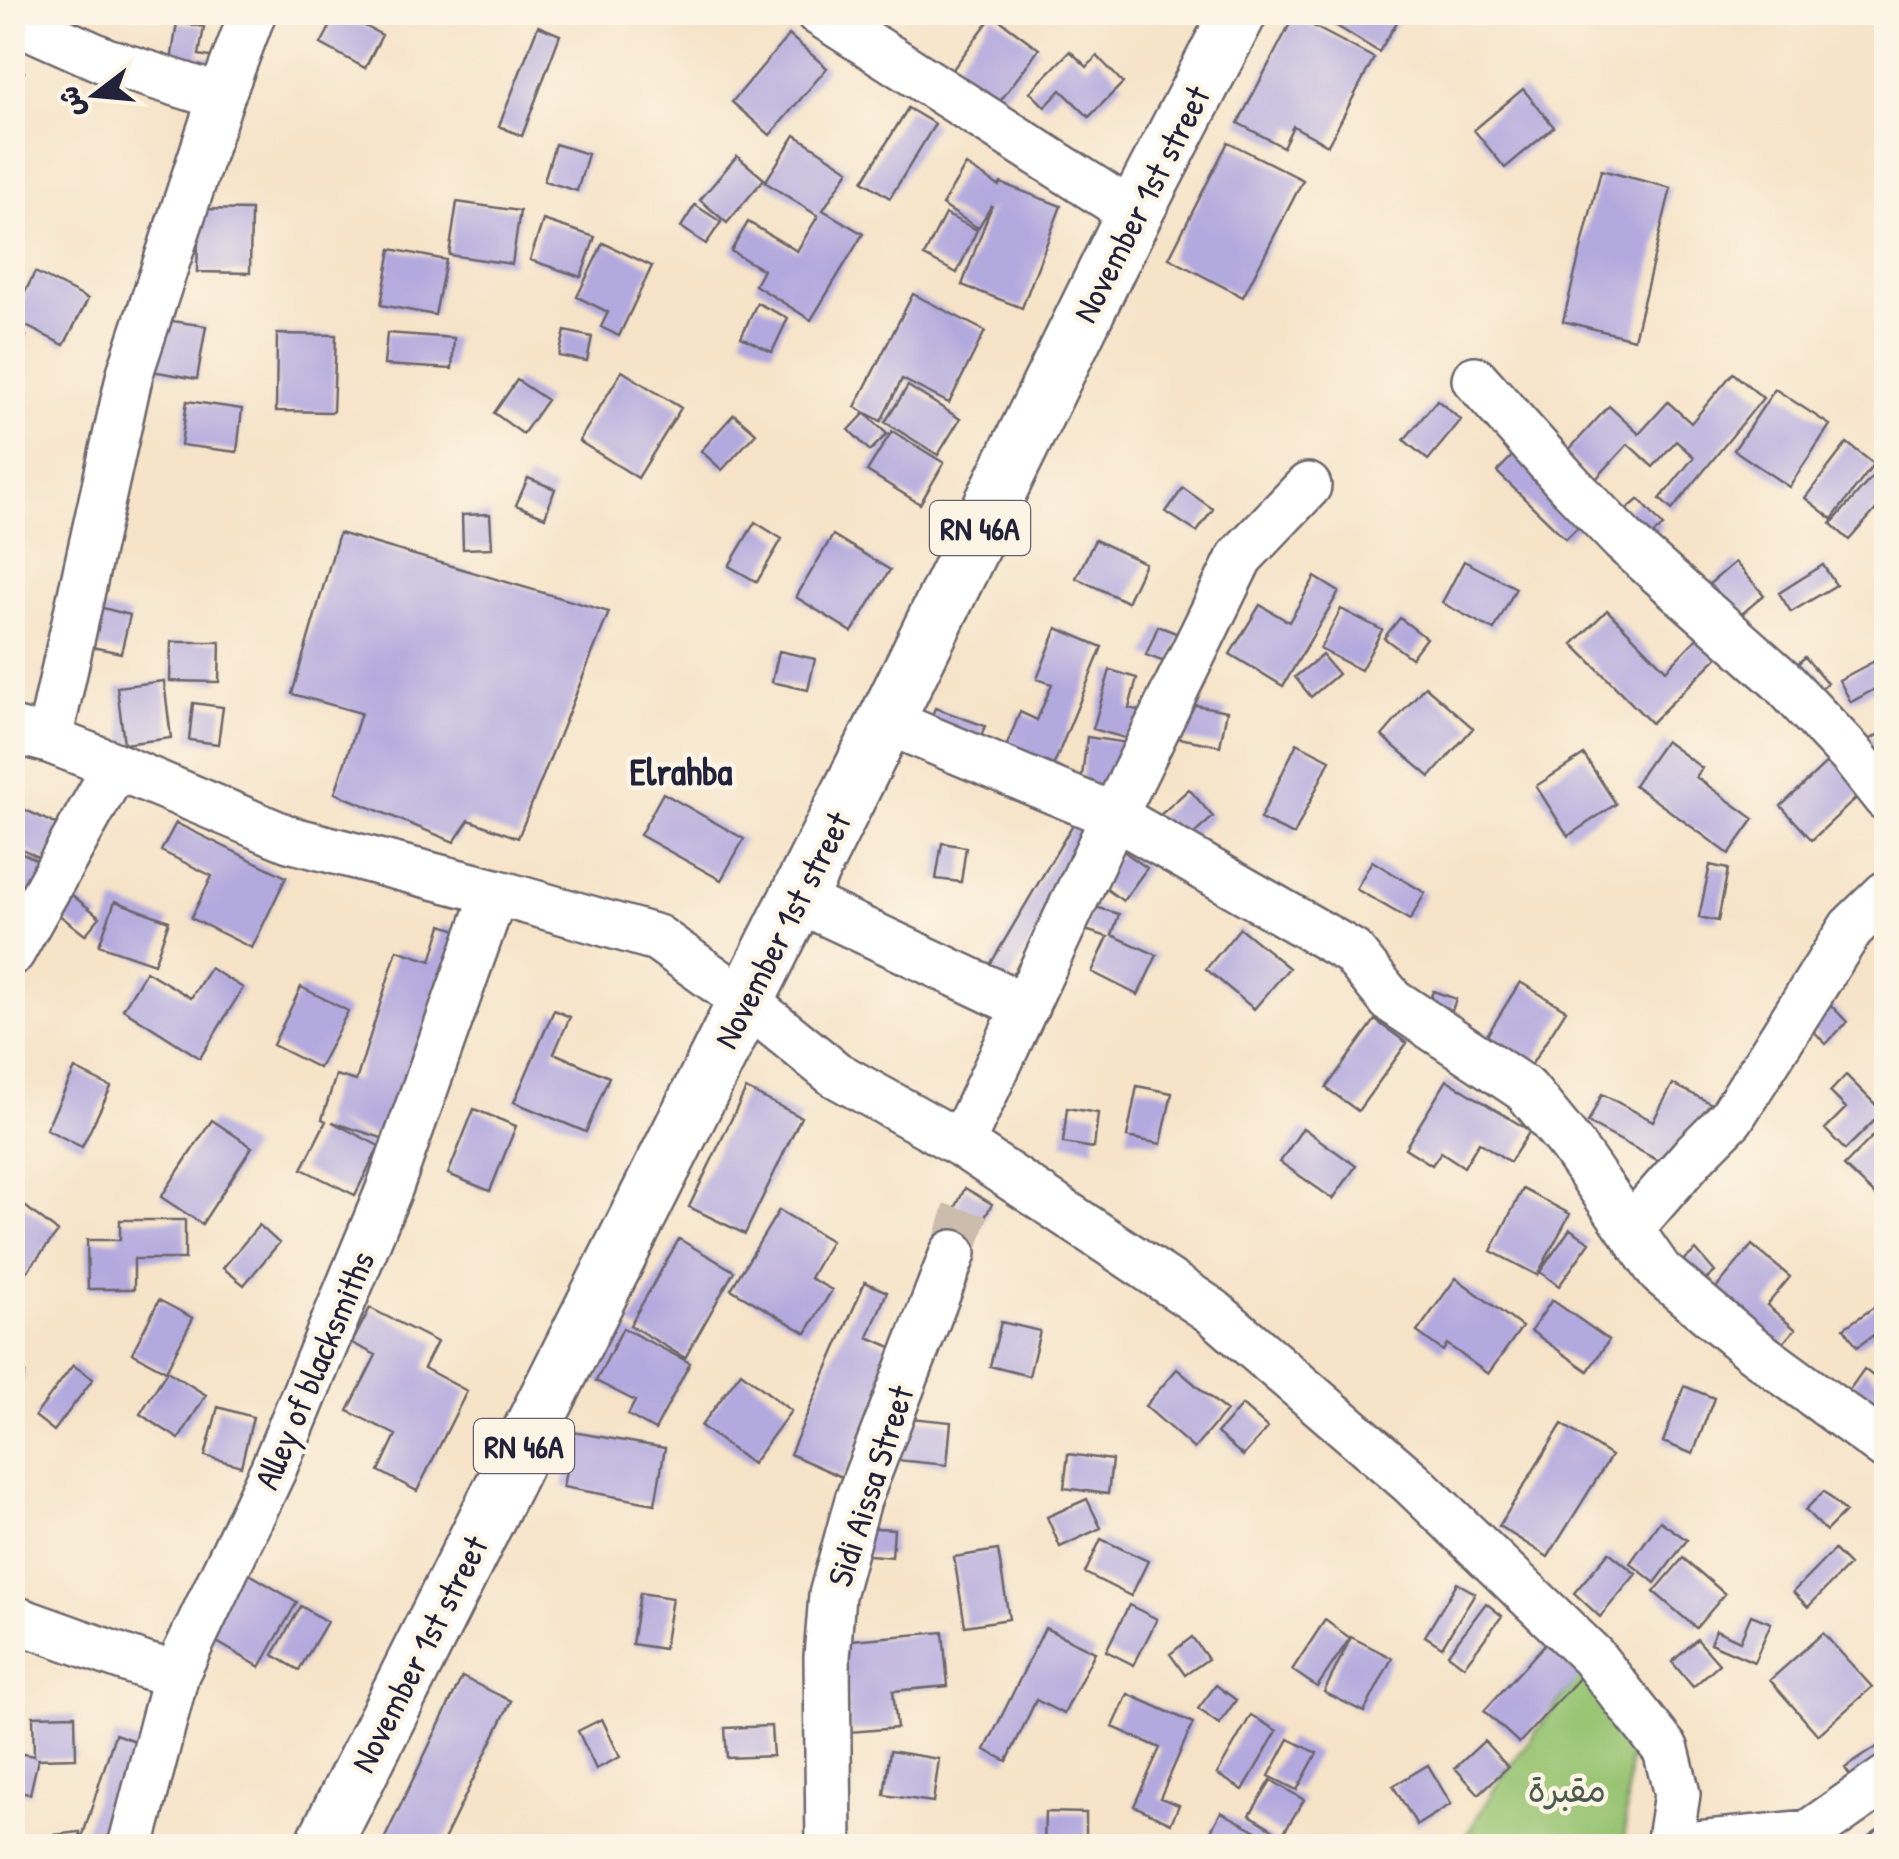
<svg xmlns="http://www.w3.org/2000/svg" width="1899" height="1859" font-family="'Patrick Hand','Playpen Sans Arabic',sans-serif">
  <rect width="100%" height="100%" fill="#fcf5e5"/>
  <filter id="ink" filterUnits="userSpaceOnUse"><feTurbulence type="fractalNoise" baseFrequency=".01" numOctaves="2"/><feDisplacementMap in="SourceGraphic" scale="20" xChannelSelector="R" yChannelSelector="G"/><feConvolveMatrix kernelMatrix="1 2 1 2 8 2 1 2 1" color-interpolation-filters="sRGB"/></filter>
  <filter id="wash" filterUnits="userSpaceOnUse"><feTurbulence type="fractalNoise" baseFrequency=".0048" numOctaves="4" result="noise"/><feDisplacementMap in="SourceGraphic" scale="40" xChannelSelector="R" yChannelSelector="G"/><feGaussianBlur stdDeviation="2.25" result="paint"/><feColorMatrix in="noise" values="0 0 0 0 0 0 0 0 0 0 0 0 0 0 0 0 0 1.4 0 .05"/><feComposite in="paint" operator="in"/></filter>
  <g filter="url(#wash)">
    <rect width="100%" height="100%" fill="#f6e3c8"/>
    <path fill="#99c573" stroke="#5e7457" stroke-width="2.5" d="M1586 1666 1632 1719 1624 1846H1460L1500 1779Z"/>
    <g id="blocks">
      <path fill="#b2a9de" d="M338 12 382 35 365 68 321 44Z
        M1314 12H1403L1379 52Z
        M993 15 1039 49 984 123 939 88Z
        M1294 16 1374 58 1328 145 1293 126 1283 147 1238 123Z
        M177 22 204 27 199 55 215 58 210 89 168 82Z
        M538 26 560 35 522 136 499 126Z
        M789 35 827 68 770 135 732 102Z
        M1070 51 1087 67 1097 56 1123 83 1089 117 1061 90 1045 107 1030 92Z
        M12 67 24 72 12 96Z
        M1523 89 1554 127 1505 168 1474 130Z
        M908 108 935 124 890 198 863 181Z
        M795 135 849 170 823 210 863 234 811 320 755 285 763 270 731 251 748 222 797 251 818 216 765 182Z
        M1228 142 1303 180 1243 297 1169 258Z
        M555 144 588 154 577 191 544 181Z
        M737 156 764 179 727 223 700 200Z
        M966 165 999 186 1001 183 1061 206 1022 308 962 285 992 205 978 228 942 205Z
        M1601 170 1671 188 1634 339 1563 321Z
        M457 202 520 211 512 264 449 255Z
        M695 205 721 222 706 244 681 227Z
        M199 209 251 210 250 273 197 272Z
        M945 214 977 230 957 273 924 256Z
        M543 220 595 237 581 277 530 260Z
        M603 243 652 266 619 336 601 327 608 312 577 297Z
        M391 249 446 260 435 315 381 305Z
        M35 272 88 299 64 345 12 319Z
        M913 294 985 331 949 403 902 379 881 421 855 407Z
        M757 303 788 318 772 352 741 337Z
        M159 319 206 326 197 379 152 371Z
        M12 331 26 336 13 372H12Z
        M565 331 592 337 587 361 559 356Z
        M387 333 454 338 452 369 384 365Z
        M277 334 336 335 333 412 276 411Z
        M622 371 681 408 638 478 579 441Z
        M1733 373 1763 398 1672 510 1660 499 1694 457 1676 441 1653 467 1628 444 1595 480 1566 453 1609 406 1639 434 1668 402 1691 423Z
        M517 380 547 400 523 434 494 413Z
        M908 386 960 419 938 455 885 422Z
        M1775 389 1830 425 1789 487 1734 450Z
        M1437 400 1461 420 1428 460 1404 440Z
        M187 401 242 409 237 452 181 445Z
        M865 413 887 434 870 451 849 430Z
        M734 414 756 433 722 470 701 451Z
        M1537 430 1586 519 1566 539 1497 472Z
        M892 431 944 463 920 504 867 471Z
        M1847 443 1874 464 1832 519 1805 498Z
        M1886 461V498L1849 540 1831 524Z
        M528 478 555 489 545 517 516 505Z
        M1183 488 1213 509 1197 532 1166 512Z
        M1639 499 1663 526 1637 548 1613 521Z
        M490 514 492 548 463 549 462 515Z
        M755 522 782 539 757 582 729 566Z
        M339 533 609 612 518 838 469 820 454 842 335 793 361 713 292 694Z
        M833 535 890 570 852 632 796 597Z
        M1095 540 1145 563 1127 602 1076 578Z
        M1464 561 1516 588 1494 630 1442 603Z
        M1735 562 1764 595 1728 626 1700 592Z
        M1823 565 1836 585 1791 612 1779 593Z
        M1315 577 1339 592 1283 686 1230 654 1260 605 1289 622Z
        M91 605 130 615 121 653 82 645Z
        M1341 609 1382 630 1361 670 1320 649Z
        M1607 610 1666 670 1701 634 1720 655 1651 723 1573 644Z
        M1400 618 1426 638 1411 658 1384 638Z
        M1158 626 1181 635 1170 664 1146 655Z
        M1057 628 1102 647 1050 774 1003 755 1020 712 1037 720 1052 684 1037 679Z
        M171 642H220L219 682 170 681Z
        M779 651 815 659 808 690 772 682Z
        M1322 655 1338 674 1311 697 1295 677Z
        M1886 655V683L1851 702 1839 680Z
        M1805 657 1827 683 1806 702 1783 677Z
        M1110 670 1137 678 1129 708 1154 715 1146 744 1093 729Z
        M164 681 171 738 124 744 117 687Z
        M1425 686 1473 728 1430 777 1382 736Z
        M1180 702 1227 711 1220 746 1174 737Z
        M193 703 223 707 218 744 189 740Z
        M935 708 985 726 975 753 925 734Z
        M1886 729V767L1864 744Z
        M1087 737 1134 744 1126 805 1079 799Z
        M1665 741 1702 768 1696 777 1754 819 1729 854 1634 785Z
        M1297 743 1330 760 1294 835 1260 819Z
        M1836 754 1867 788 1812 840 1781 806Z
        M1584 755 1616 804 1568 836 1536 786Z
        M1189 789 1213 817 1173 853 1149 825Z
        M663 793 744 839 721 880 640 835Z
        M19 807 75 833 59 867 12 844V820Z
        M1079 814 1101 826 1002 992 981 980Z
        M176 823 286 877 252 948 191 918 212 876 161 851Z
        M942 843 966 847 961 882 936 879Z
        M12 848 53 868 39 899 12 887Z
        M1122 850 1147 868 1123 901 1098 883Z
        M1372 861 1425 893 1410 920 1356 889Z
        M1710 865 1728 869 1718 921 1699 917Z
        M72 895 100 917 85 935 58 914Z
        M115 901 169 921 154 964 99 945Z
        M1092 906 1119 914 1112 935 1157 955 1138 995 1092 972 1108 937 1085 930Z
        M442 925 460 931 394 1142 332 1122 379 1146 355 1195 302 1169 326 1121 322 1119 336 1075 356 1081 397 950 431 961Z
        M1240 928 1289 968 1254 1009 1206 969Z
        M210 968 243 988 200 1058 123 1009 146 971 191 998Z
        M1520 982 1566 1010 1516 1089 1471 1061Z
        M301 987 348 1011 319 1068 273 1045Z
        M1433 991 1456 999 1445 1031 1422 1023Z
        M1827 1001 1847 1022 1826 1044 1806 1023Z
        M554 1010 570 1017 554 1053 609 1077 586 1132 514 1102Z
        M1375 1020 1407 1043 1358 1111 1326 1088Z
        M75 1069 111 1087 82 1147 46 1129Z
        M1846 1075 1883 1112 1845 1150 1825 1129 1846 1108 1830 1092Z
        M1447 1080 1530 1131 1510 1162 1479 1142 1464 1167 1441 1152 1432 1165 1405 1148Z
        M1673 1084 1710 1103 1676 1170 1588 1123 1602 1094 1653 1121Z
        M1137 1086 1172 1093 1161 1144 1127 1137Z
        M746 1089 801 1117 745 1234 689 1207Z
        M1067 1108 1098 1113 1094 1148 1063 1143Z
        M474 1109 516 1126 490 1191 448 1174Z
        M212 1120 252 1147 202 1224 161 1197Z
        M1303 1128 1356 1166 1333 1199 1280 1162Z
        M1874 1135 1886 1147V1186L1877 1197 1844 1166Z
        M965 1188 992 1204 964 1257 937 1246Z
        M1523 1189 1570 1214 1537 1275 1491 1251Z
        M12 1196 58 1232 17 1284 12 1281Z
        M779 1210 831 1241 810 1278 832 1290 806 1333 731 1289Z
        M120 1220H185V1259H134V1289H88L87 1240H120Z
        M259 1225 279 1243 244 1285 223 1268Z
        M1570 1229 1590 1242 1559 1286 1540 1272Z
        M679 1239 734 1271 685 1358 630 1325Z
        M1752 1245 1790 1277 1767 1305 1795 1329 1763 1367 1697 1311Z
        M1696 1250 1715 1272 1690 1293 1671 1271Z
        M1456 1278 1522 1327 1488 1374 1447 1344 1443 1351 1417 1332Z
        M865 1282 887 1292 868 1337 900 1351 844 1478 790 1454Z
        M159 1300 193 1318 166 1371 132 1353Z
        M1552 1300 1609 1340 1588 1371 1531 1331Z
        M1880 1303 1886 1312V1326L1857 1347 1844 1328Z
        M370 1308 437 1342 424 1368 467 1391 417 1491 379 1471 396 1435 348 1411 376 1355 352 1343Z
        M1001 1322 1040 1331 1029 1376 990 1366Z
        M623 1328 690 1363 655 1430 628 1415 635 1401 596 1381Z
        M73 1365 93 1379 54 1431 35 1416Z
        M12 1369 25 1374 13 1405H12Z
        M1177 1369 1226 1411 1194 1449 1145 1406Z
        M1864 1369 1886 1386V1423L1838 1406Z
        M167 1371 206 1395 179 1439 140 1414Z
        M741 1372 791 1411 752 1464 701 1426Z
        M1684 1386 1714 1398 1693 1454 1663 1442Z
        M1242 1405 1268 1428 1243 1456 1217 1433Z
        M218 1407 253 1417 241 1466 205 1456Z
        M900 1417 951 1422 947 1465 896 1460Z
        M1562 1424 1611 1456 1548 1557 1499 1526Z
        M573 1432 665 1448 655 1504 563 1487Z
        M1068 1454 1112 1460 1108 1494 1064 1488Z
        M1824 1491 1845 1512 1826 1531 1805 1510Z
        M1087 1499 1101 1528 1060 1547 1047 1517Z
        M1660 1521 1687 1540 1655 1583 1630 1563Z
        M859 1527 894 1529 892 1557 858 1554Z
        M1101 1539 1148 1561 1131 1596 1085 1573Z
        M998 1550 1009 1619 965 1626 954 1557Z
        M1834 1550 1849 1565 1808 1607 1793 1592Z
        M1609 1552 1636 1574 1600 1617 1574 1593Z
        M1683 1558 1725 1594 1696 1628 1654 1592Z
        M236 1566 297 1602 260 1667 198 1631Z
        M1457 1583 1475 1593 1442 1647 1425 1636Z
        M640 1593 672 1598 664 1649 632 1644Z
        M1486 1603 1502 1616 1464 1666 1448 1654Z
        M1129 1605 1157 1619 1134 1665 1106 1651Z
        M301 1606 327 1622 299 1670 273 1655Z
        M1751 1615 1771 1623 1754 1662 1710 1643 1716 1630 1740 1641Z
        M1325 1620 1350 1638 1317 1687 1292 1670Z
        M1045 1628 1095 1652 1064 1714 1036 1700 1007 1761 985 1750Z
        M943 1632 948 1686 893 1691 897 1728 850 1732 841 1641Z
        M1823 1633 1872 1687 1818 1735 1770 1680Z
        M1192 1637 1208 1659 1185 1675 1170 1654Z
        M1351 1637 1392 1658 1364 1712 1324 1692Z
        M1697 1639 1719 1664 1693 1687 1672 1662Z
        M1547 1642 1583 1674 1519 1743 1484 1711Z
        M462 1677 511 1701 441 1846H381Z
        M1216 1685 1236 1700 1219 1724 1198 1709Z
        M1128 1694 1193 1723 1160 1798 1179 1805 1171 1823 1134 1806 1160 1748 1113 1727Z
        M75 1715 76 1758 38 1759 30 1794 12 1791V1752L34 1756 33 1716Z
        M1251 1715 1277 1731 1243 1790 1217 1774Z
        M602 1719 620 1757 596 1769 578 1731Z
        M771 1726 773 1756 727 1758 725 1728Z
        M115 1734 141 1743 108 1846H94L81 1842V1846H55L53 1835 80 1832 81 1841Z
        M1289 1739 1317 1753 1297 1790 1269 1776Z
        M1484 1741 1508 1767 1479 1794 1455 1768Z
        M1886 1741V1771L1859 1789 1845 1768Z
        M890 1751 939 1759 933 1802 884 1795Z
        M1428 1765 1451 1804 1417 1825 1393 1786Z
        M1271 1780 1304 1800 1282 1835 1250 1815Z
        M1045 1812 1086 1813V1846H1044Z
        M1221 1812 1285 1846H1203Z
        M1886 1824V1846H1855Z"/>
    </g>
  </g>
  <g filter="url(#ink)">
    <use href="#blocks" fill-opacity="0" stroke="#6c666c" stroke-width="2.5"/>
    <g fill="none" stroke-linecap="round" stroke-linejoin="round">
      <path stroke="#ccbcac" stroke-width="45" stroke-dasharray="45 22" stroke-linecap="butt" d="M953 1253 972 1191"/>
      <defs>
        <path id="minor" d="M818 12 1134 214
          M12 19 106 61 221 97
          M1475 379 1567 482 1624 541 1781 680 1851 754 1886 798
          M886 721 1114 816 1352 952 1391 1000 1526 1090 1572 1146 1660 1272 1752 1349 1886 1447
          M12 730 49 740 116 766 289 839 495 892 657 938 745 1001 835 1074 961 1144 1212 1311 1411 1482 1592 1656 1666 1750 1677 1794 1669 1846
          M49 740 130 373 221 97 253 12
          M797 899 1026 1007
          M12 952 116 766
          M961 1144 1114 816 1240 557 1308 486
          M1630 1229 1696 1153 1731 1118 1851 928 1886 894
          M12 1618 146 1666 176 1674
          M131 1846 176 1674 273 1470 388 1192 495 892
          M829 1846 827 1657 832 1595 858 1500 953 1253
          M1676 1846 1809 1833 1886 1779"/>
        <path id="major" d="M323 1846 886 721 1134 214 1239 12"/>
      </defs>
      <use href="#minor" stroke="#6c666c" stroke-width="50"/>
      <use href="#major" stroke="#6c666c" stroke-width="60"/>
      <use href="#minor" stroke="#fff" stroke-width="45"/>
      <use href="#major" stroke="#fff" stroke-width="55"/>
    </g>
  </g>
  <g text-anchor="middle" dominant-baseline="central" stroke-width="9" stroke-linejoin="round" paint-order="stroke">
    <g fill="#fcf5e5" stroke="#63616e" stroke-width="2.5">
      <rect x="930" y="501" width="100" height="54" rx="8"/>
      <rect x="474" y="1419" width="100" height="54" rx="8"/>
    </g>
    <g font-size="32" font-weight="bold" fill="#22223b">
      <text x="980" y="528">RN 46A</text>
      <text x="524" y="1446">RN 46A</text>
    </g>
    <g font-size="35" fill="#22223b" stroke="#fcf5e5">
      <text transform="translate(1141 204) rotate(-63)">November 1st street</text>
      <text transform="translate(782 930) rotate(-63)">November 1st street</text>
      <text transform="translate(314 1370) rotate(-67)">Alley of blacksmiths</text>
      <text transform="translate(870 1486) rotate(-72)">Sidi Aissa Street</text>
      <text transform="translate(419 1654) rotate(-63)">November 1st street</text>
    </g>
    <g font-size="35" fill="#4c5b4f" stroke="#fcf5e5">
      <text x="1567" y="1789">مقبرة</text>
    </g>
    <g font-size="38" font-weight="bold" fill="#22223b" stroke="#fcf5e5">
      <text x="681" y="771">Elrahba</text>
    </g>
  </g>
  <rect width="1899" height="1859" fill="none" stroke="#fcf5e5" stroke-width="50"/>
  <g transform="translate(95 95) rotate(254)" stroke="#fcf5e5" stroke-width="8" paint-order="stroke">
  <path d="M0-8L18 38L0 25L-18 38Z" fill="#22223b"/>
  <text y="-15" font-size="28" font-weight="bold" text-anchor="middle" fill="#22223b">ش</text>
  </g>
</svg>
